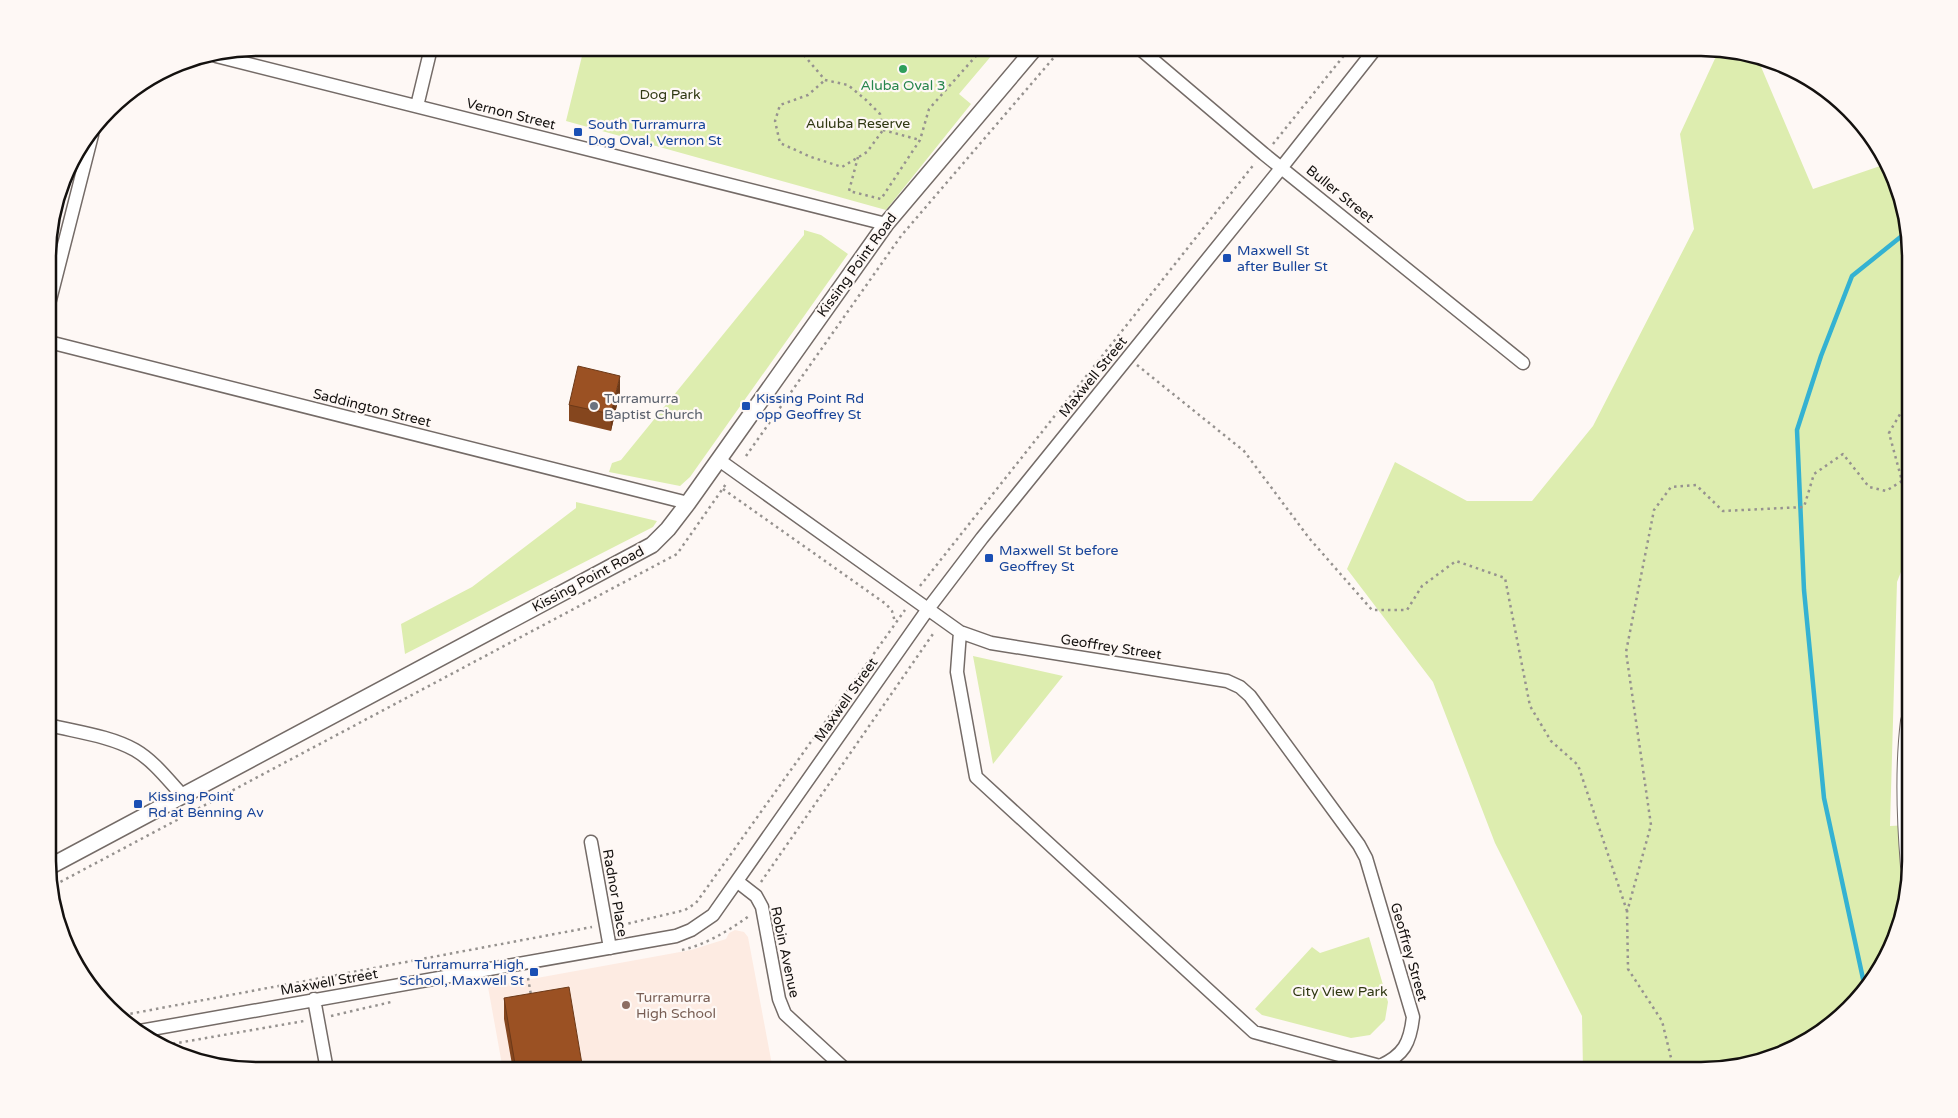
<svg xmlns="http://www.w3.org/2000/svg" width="1958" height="1118" font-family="'Varela Round',sans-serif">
  <rect width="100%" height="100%" fill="#fef8f5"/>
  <path fill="#fdebe2" d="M735 930 744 932 748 937 773 1070H503L488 987 691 950 726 939 729 933Z"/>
  <path fill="#ddedaf" d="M584 48H998L959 94 971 104 886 210 566 121Z
    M1719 50 1756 55 1813 189 1886 164 1899 190 1910 243V549L1897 582 1890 826 1910 825V874L1883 965 1849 1009 1806 1042 1714 1070H1583L1582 1016 1495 843 1433 682 1347 569 1395 462 1467 501H1532L1593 426 1694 229 1680 134Z
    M804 230 821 235 848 254 690 477 680 486 609 472 612 463 621 460 804 235Z
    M576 502 657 521 653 527 405 654 401 624 472 587 576 508Z
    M973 656 1063 676 993 764Z
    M1369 937 1388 1002 1385 1020 1370 1035 1351 1038 1262 1015 1255 1009 1312 947 1320 953Z"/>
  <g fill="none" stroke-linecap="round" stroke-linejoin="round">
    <path stroke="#34b2d2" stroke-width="4.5" d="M1865 988 1824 798 1804 590 1797 430 1821 356 1852 276 1908 231"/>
    <defs>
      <path id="minor" d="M1139 48 1264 154 1523 363
        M216 56 886 224
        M417 106 431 48
        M49 304 92 135
        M49 342 688 503
        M719 460 960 632 991 643 1227 681 1240 687 1250 696 1359 845 1366 858 1413 1017C1410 1043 1404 1055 1380 1066L1254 1032 976 777 957 672 960 632
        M49 725C77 732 110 736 135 750 154 761 168 780 183 796
        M591 842 610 948
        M738 882 756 896 762 907 779 999 785 1014 846 1070
        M314 999 327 1070
        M140 1031 676 936 691 930 713 915 928 609 982 538 1282 167 1376 48"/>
      <path id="tertiary" d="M49 867 652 545 668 529 688 503 886 224 1035 48"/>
      <path id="secondary" d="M1910 721C1904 770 1906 818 1910 866"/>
    </defs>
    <use href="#minor" stroke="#746b67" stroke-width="15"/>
    <use href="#tertiary" stroke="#746b67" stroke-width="18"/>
    <use href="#secondary" stroke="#746b67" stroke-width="20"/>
    <path stroke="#96928f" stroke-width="2.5" stroke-dasharray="2.5 4" stroke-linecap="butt" d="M793 48 803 54 825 80
      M825 80 848 85 866 100 880 114 883 130 867 152 842 167 811 157 780 143 775 121 780 105 808 95Z
      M883 130 920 140
      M1273 144 1350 48
      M858 157 849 191 881 199 920 140 929 109 983 48
      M1137 365 1244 451 1309 538 1372 610H1407L1422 586 1456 561 1505 578 1530 706 1551 741 1578 765 1627 911
      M746 456 901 236 1062 48
      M723 489 886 604 892 611 895 622
      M920 586 1255 163
      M761 882 935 631
      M49 888 677 554 726 484
      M622 925 685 910 696 903 905 610
      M682 950C707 944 728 931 749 916
      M528 978 531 995
      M124 1015 592 927
      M331 1016 391 1002
      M160 1046 304 1021
      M1674 1070 1662 1021 1628 969 1627 912 1651 825 1626 652 1654 510 1671 487 1696 485 1723 511 1804 507 1814 474 1843 454 1869 487 1886 491 1902 481 1889 433 1910 397"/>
    <use href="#minor" stroke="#fff" stroke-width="12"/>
    <use href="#tertiary" stroke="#fff" stroke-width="15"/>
    <use href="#secondary" stroke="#fff" stroke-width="18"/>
  </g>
  <path fill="#85461e" d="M620 392 611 431 569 421V405Z
    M504 998 583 1070H513L504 1019Z"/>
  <path fill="#6c3918" d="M620 376V392L611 431V414Z"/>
  <path fill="#9b5123" stroke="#6c3918" d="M578 366 620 376 611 414 569 405Z
    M569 987 583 1070H516L504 998Z"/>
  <circle fill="#2e9e5b" stroke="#fef8f5" stroke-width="2" cx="903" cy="69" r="5"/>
  <g fill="#1a4fb4" stroke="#fef8f5" stroke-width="2">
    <rect x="573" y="127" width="10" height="10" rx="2.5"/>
    <rect x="1222" y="253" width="10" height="10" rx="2.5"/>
    <rect x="741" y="401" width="10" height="10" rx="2.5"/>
    <rect x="984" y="553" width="10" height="10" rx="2.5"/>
    <rect x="133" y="799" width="10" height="10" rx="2.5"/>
    <rect x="529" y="967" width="10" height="10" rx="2.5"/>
  </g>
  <circle fill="#6b7280" stroke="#fef8f5" stroke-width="2" cx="594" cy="406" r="5"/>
  <circle fill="#8d6e63" stroke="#fef8f5" stroke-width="2" cx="626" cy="1005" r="5"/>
  <g text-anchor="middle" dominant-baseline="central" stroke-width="4.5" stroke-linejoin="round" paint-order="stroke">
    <g font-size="14" fill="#27864d" stroke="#fef8f5">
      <text x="903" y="85">Aluba Oval 3</text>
    </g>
    <g font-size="14" fill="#303813" stroke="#fef8f5">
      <text x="670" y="94">Dog Park</text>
      <text x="858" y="123">Auluba Reserve</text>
      <text x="1340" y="991">City View Park</text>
    </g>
    <g font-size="14" fill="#14110f" stroke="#fef8f5">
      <text transform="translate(511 114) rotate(14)">Vernon Street</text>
      <text transform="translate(1340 194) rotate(39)">Buller Street</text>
      <text transform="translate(857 265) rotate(-54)">Kissing Point Road</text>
      <text transform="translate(1093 377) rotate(-51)">Maxwell Street</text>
      <text transform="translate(372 408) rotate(14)">Saddington Street</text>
      <text transform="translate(588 579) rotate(-28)">Kissing Point Road</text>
      <text transform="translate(1111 647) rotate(9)">Geoffrey Street</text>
      <text transform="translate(846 700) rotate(-55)">Maxwell Street</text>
      <text transform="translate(615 893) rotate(80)">Radnor Place</text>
      <text transform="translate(785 952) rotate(78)">Robin Avenue</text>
      <text transform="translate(1409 952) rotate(74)">Geoffrey Street</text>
      <text transform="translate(329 982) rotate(-10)">Maxwell Street</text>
    </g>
    <g font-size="14" fill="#164399" stroke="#fef8f5" text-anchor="start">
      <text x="588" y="124">South Turramurra<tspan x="588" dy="16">Dog Oval, Vernon St</tspan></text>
      <text x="1237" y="250">Maxwell St<tspan x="1237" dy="16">after Buller St</tspan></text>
      <text x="756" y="398">Kissing Point Rd<tspan x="756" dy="16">opp Geoffrey St</tspan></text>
      <text x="999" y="550">Maxwell St before<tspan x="999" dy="16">Geoffrey St</tspan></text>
      <text x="148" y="796">Kissing Point<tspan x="148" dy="16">Rd at Benning Av</tspan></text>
      <text x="524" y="964" text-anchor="end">Turramurra High<tspan x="524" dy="16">School, Maxwell St</tspan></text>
    </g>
    <g font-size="14" fill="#5b616d" stroke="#fef8f5" text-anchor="start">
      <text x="604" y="398">Turramurra<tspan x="604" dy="16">Baptist Church</tspan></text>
    </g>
    <g font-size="14" fill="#785e54" stroke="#fef8f5" text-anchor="start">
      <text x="636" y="997">Turramurra<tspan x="636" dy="16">High School</tspan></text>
    </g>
  </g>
  <path d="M0 0H1958V1118H0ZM257 56H1701A201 201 0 0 1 1902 257V861A201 201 0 0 1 1701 1062H257A201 201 0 0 1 56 861V257A201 201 0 0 1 257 56Z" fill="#fef8f5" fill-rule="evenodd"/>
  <path fill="none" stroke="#14110f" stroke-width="2.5" d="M257 56H1701A201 201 0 0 1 1902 257V861A201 201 0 0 1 1701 1062H257A201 201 0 0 1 56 861V257A201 201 0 0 1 257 56Z"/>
</svg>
